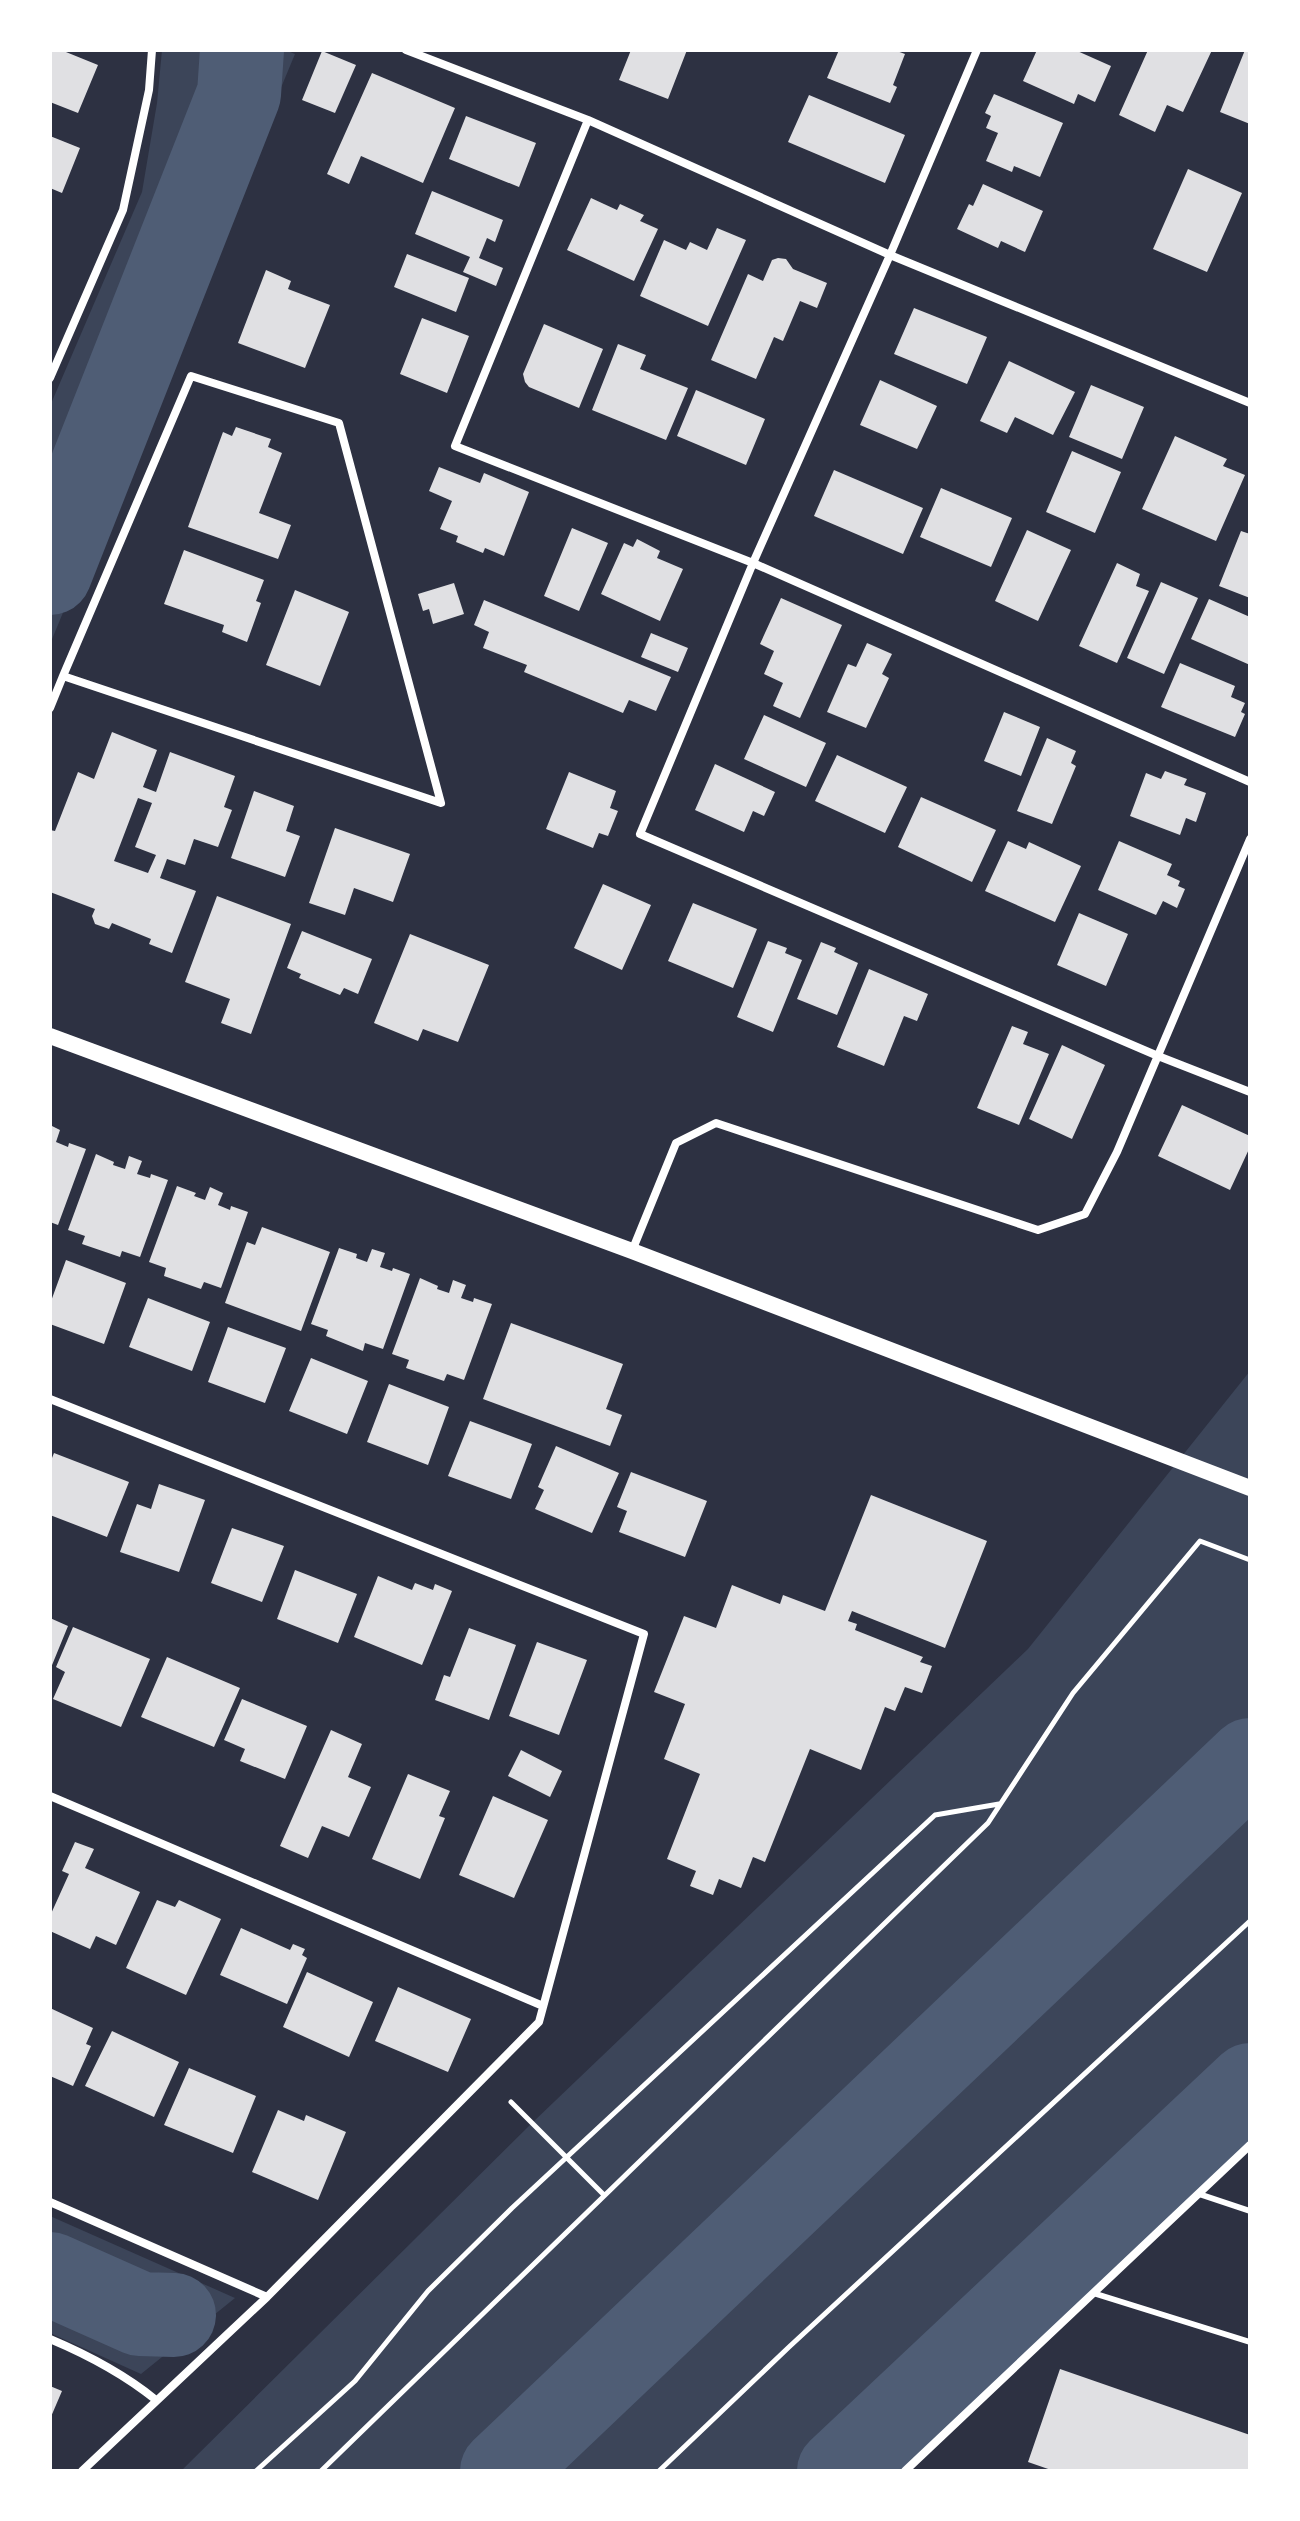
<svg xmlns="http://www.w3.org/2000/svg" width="1300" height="2521" font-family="'Roboto Condensed',sans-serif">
  <rect width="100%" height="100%" fill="#2d3142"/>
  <path fill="#3c4559" d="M162 50H285L295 54 50 644V406L142 192 157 103Z
    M1250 1371V2084L839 2471H181L532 2123 1028 1649Z
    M50 2216 235 2298 141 2374 50 2333Z"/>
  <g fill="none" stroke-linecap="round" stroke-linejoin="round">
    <path stroke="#4f5d75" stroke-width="84" d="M50 573 239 94 242 50
      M50 2274 140 2314 174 2315
      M502 2471 1250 1760
      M839 2471 1250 2085"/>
  </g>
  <path fill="#e0e0e3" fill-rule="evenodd" d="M50 50H61L98 65 78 113 50 102Z
    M631 50H687L668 99 619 80Z
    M839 50H894L905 54 893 85 897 87 890 103 827 78Z
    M1037 50H1075L1111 66 1095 102 1078 94 1074 104 1023 81Z
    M1148 50H1212L1183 112 1167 105 1155 132 1119 115Z
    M1245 50H1250V124L1220 112Z
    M322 51 356 65 335 113 302 100Z
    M372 73 455 108 423 183 361 156 349 184 327 174Z
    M994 94 1063 123 1040 177 1014 166 1012 172 986 161 998 133 986 128 991 116 985 113Z
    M809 95 905 135 885 183 788 142Z
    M466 116 536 143 519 187 449 159Z
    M50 136 80 148 62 193 50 188Z
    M1188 169 1242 193 1207 272 1153 249Z
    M983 184 1043 211 1025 252 1001 241 998 248 957 229 969 204 973 206Z
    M432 191 503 220 495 242 487 238 479 258 503 268 496 286 463 272 470 257 415 234Z
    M591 198 617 210 620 204 644 215 640 221 658 229 634 281 567 250Z
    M717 228 746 240 708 326 640 296 664 240 686 250 690 242 707 250Z
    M407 254 469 278 456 312 394 287Z
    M778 258 786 259 793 269 827 283 817 308 800 301 783 341 774 337 756 379 711 360 748 274 763 281 772 260Z
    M266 270 291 281 288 289 330 305 305 368 238 343Z
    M914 308 987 337 967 384 894 354Z
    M422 318 469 336 447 393 400 374Z
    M544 324 603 349 579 408 529 387 525 382 523 374Z
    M618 344 646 355 640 369 688 388 666 440 592 410Z
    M1009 361 1075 392 1053 435 1015 417 1007 433 980 421Z
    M880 380 937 406 917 449 860 425Z
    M1091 385 1144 407 1122 459 1069 437Z
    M696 390 765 419 746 465 677 436Z
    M236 427 271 439 268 447 282 453 259 513 291 525 278 559 188 527 223 432 232 436Z
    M1175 436 1227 459 1223 466 1245 475 1216 541 1142 509Z
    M1072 451 1121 472 1095 533 1046 512Z
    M439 467 480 483 484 473 529 492 504 556 485 548 483 553 456 542 458 536 440 529 452 501 429 491Z
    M834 470 923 508 903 554 814 516Z
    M941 488 1012 518 991 567 920 537Z
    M572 528 608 543 579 611 544 596Z
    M1027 530 1071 550 1038 621 995 601Z
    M1241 531 1250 534V598L1219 586Z
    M637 539 660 551 657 558 683 569 660 621 601 594 624 543 633 547Z
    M184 550 264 580 256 601 261 603 247 642 222 632 224 625 164 604Z
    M1117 563 1140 574 1136 586 1149 591 1117 663 1079 646Z
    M1161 582 1198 598 1164 674 1127 658Z
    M454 583 464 614 433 624 429 609 423 611 418 594Z
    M295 590 349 612 320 686 266 665Z
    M781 598 842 625 800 718 773 706 783 683 764 674 774 651 760 644Z
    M1209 599 1250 617V665L1191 639Z
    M484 600 671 677 656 711 629 700 623 713 524 672 527 665 483 648 489 632 474 625Z
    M651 633 688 648 678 672 641 657Z
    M867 643 892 654 882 674 889 678 866 728 827 712 848 664 856 667Z
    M1180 663 1235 686 1231 697 1245 703 1241 712 1245 714 1235 737 1161 707Z
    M1004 712 1040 727 1021 776 984 761Z
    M764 715 826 743 806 787 744 759Z
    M112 732 157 750 143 787 156 792 170 752 235 776 224 807 232 810 218 847 194 839 185 865 167 859 160 878 196 891 172 953 149 944 151 939 112 923 109 929 95 924 92 916 95 909 50 892V830L55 831 78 772 94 779ZM138 798 152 803 135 847 156 855 148 873 114 861Z
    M1047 738 1076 751 1071 763 1076 766 1052 824 1017 811Z
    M837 755 907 787 885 833 815 801Z
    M715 764 775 792 764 816 753 811 744 832 695 810Z
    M1165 771 1187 779 1184 785 1206 793 1196 822 1186 818 1180 835 1130 816 1146 773 1161 779Z
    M569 772 616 791 610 808 618 811 608 836 599 833 593 848 546 829Z
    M254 791 294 806 286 831 300 836 285 877 231 858Z
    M921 797 996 830 972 882 898 847Z
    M335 828 410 854 393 902 354 888 345 915 309 903Z
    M1008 841 1026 849 1029 842 1081 866 1055 922 985 891Z
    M1119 841 1172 864 1167 875 1180 881 1178 886 1185 889 1177 908 1163 901 1156 915 1098 890Z
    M603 884 651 905 622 970 574 948Z
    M217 896 291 924 251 1034 221 1023 230 999 185 982Z
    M693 903 757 929 733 988 668 961Z
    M1079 913 1128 934 1106 986 1057 965Z
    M302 931 372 959 358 994 344 988 340 995 299 978 301 974 287 968Z
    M410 934 489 965 458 1042 423 1029 418 1041 374 1023Z
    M768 941 787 948 785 953 802 960 773 1032 737 1017Z
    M821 942 836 948 834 952 858 963 837 1015 797 999Z
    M869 969 928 994 917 1021 904 1016 884 1066 837 1047Z
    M1012 1026 1028 1032 1023 1044 1049 1054 1019 1125 977 1108Z
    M1062 1045 1105 1065 1072 1139 1029 1119Z
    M1182 1105 1250 1136V1147L1230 1190 1158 1156Z
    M50 1125 60 1130 56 1142 68 1147 69 1143 86 1149 58 1225 50 1222Z
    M96 1154 114 1162 113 1165 125 1169 129 1156 142 1161 137 1174 150 1178 151 1174 168 1180 140 1257 122 1251 120 1257 82 1244 85 1236 68 1230Z
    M177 1186 196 1193 194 1196 205 1200 210 1187 223 1193 218 1205 230 1210 231 1206 248 1212 221 1288 204 1282 201 1289 164 1276 166 1268 149 1262Z
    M262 1227 330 1252 301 1331 225 1303 247 1242 255 1245Z
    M339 1248 357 1254 356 1258 367 1262 372 1249 385 1253 380 1267 392 1271 393 1268 410 1274 383 1349 365 1343 363 1351 326 1336 328 1330 311 1324Z
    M66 1260 126 1283 104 1344 50 1324V1304Z
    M420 1278 438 1286 437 1289 449 1293 453 1280 466 1285 461 1298 473 1302 474 1298 492 1304 464 1380 447 1374 444 1381 406 1368 409 1360 392 1354Z
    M148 1298 210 1322 192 1371 129 1347Z
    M511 1323 623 1364 606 1409 622 1415 610 1446 483 1399Z
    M228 1327 286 1348 265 1403 208 1382Z
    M311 1358 368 1381 347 1434 289 1411Z
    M389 1384 449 1407 428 1465 367 1442Z
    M470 1421 532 1444 511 1499 448 1476Z
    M556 1446 619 1473 592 1533 535 1509 544 1490 538 1487Z
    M54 1453 129 1482 107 1537 50 1515V1463Z
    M631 1472 707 1501 685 1557 619 1532 627 1511 617 1507Z
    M159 1484 205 1500 179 1572 120 1552 137 1504 151 1509Z
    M871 1495 987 1541 945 1648 852 1611 848 1621 857 1624 855 1630 923 1657 920 1662 932 1666 922 1693 905 1687 895 1711 885 1707 861 1770 810 1749 765 1862 753 1857 741 1888 719 1879 713 1895 690 1886 696 1871 667 1859 700 1774 664 1759 685 1704 654 1692 684 1616 716 1628 732 1585 780 1604 783 1595 825 1611Z
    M232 1528 284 1546 262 1602 211 1583Z
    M295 1570 357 1594 338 1643 277 1619Z
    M378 1576 412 1590 415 1583 433 1590 435 1584 452 1591 422 1665 354 1637Z
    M50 1618 68 1626 50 1670Z
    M73 1627 150 1659 121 1727 53 1699 65 1672 56 1667Z
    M469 1628 516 1645 489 1720 435 1700 444 1675 450 1677Z
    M537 1642 587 1660 559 1735 509 1716Z
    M167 1657 240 1688 214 1747 141 1717Z
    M242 1699 307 1726 285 1779 240 1761 245 1749 224 1740Z
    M331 1730 362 1744 348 1777 371 1787 349 1837 322 1826 308 1858 280 1846Z
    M521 1750 562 1771 550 1797 508 1776Z
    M408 1774 450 1791 439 1816 445 1818 420 1879 372 1859Z
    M493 1796 548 1820 514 1898 459 1875Z
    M75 1842 94 1849 85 1868 140 1892 116 1945 96 1936 90 1949 50 1931V1916L69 1874 62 1871Z
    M157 1900 175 1907 179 1900 221 1919 186 1995 126 1968Z
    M241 1928 290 1950 293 1944 305 1949 302 1955 307 1958 287 2004 220 1975Z
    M307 1972 373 2002 349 2057 283 2027Z
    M398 1987 471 2019 448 2072 375 2041Z
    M50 2008 93 2028 86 2044 91 2046 73 2086 50 2076Z
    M112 2031 179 2062 154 2117 85 2086Z
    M189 2068 256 2096 233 2153 164 2125Z
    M278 2110 304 2121 306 2115 346 2132 318 2200 252 2172Z
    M1060 2369 1250 2435V2471H1054L1028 2462Z
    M50 2386 62 2391 50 2419Z"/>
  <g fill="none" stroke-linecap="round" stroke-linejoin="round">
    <path stroke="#fff" stroke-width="5" d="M511 2102 604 2195
      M256 2471 355 2381 428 2291 512 2208 935 1815 999 1804
      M321 2471 988 1823 1073 1693 1200 1541 1250 1560
      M659 2471 789 2347 1250 1921"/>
    <path stroke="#fff" stroke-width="6" d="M1199 2194 1250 2211
      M1093 2293 1250 2342"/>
    <path stroke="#fff" stroke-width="8" d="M406 50 588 120 890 255 1250 403
      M977 50 890 255 753 563 640 834 1158 1056 1250 1092
      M588 120 455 446 753 563 1250 782
      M50 378 123 210 149 90 152 50
      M50 708 63 676 191 376 339 423 441 803 63 676
      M632 1251 676 1143 716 1123 1038 1230 1085 1214 1117 1152 1250 839
      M50 1399 644 1634 539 2022 267 2297 82 2471
      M50 1796 543 2006
      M50 2202 267 2297
      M50 2339C88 2355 124 2374 156 2400
      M905 2471 1250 2145"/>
    <path stroke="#fff" stroke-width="16" d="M50 1036 632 1251 1250 1488"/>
  </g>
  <rect width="1300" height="2521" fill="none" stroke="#ffffff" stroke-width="104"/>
</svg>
